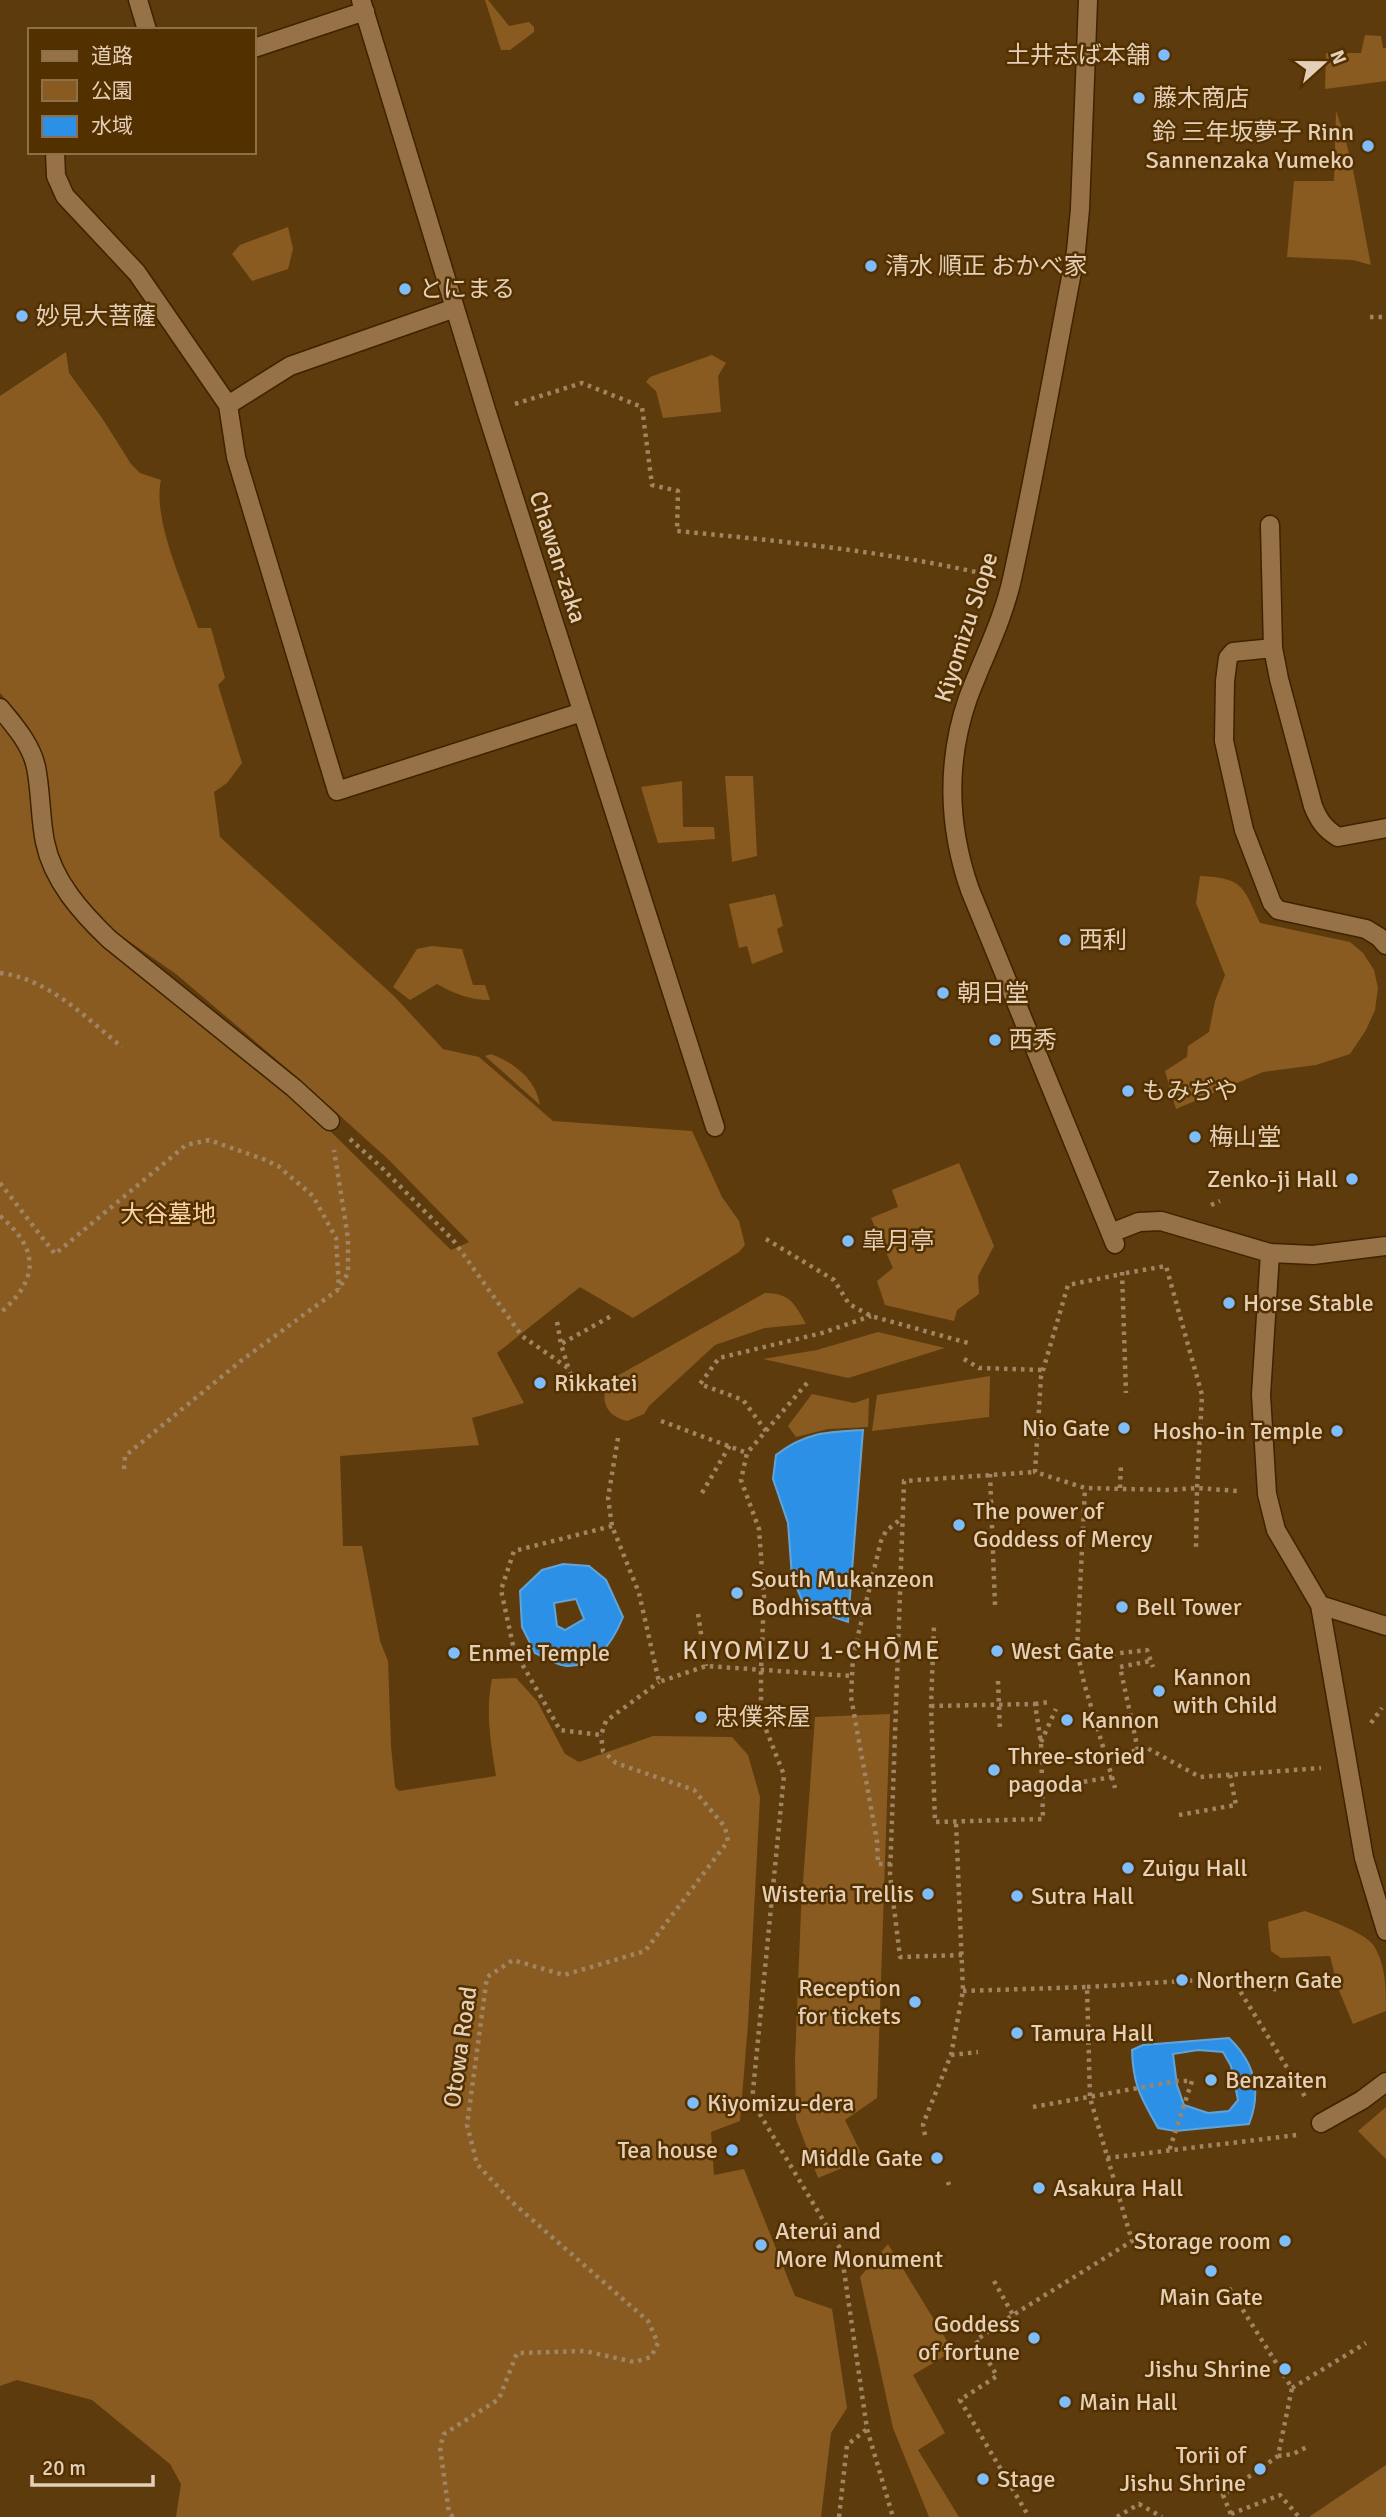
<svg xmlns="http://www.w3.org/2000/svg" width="1386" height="2517" font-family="Signika,'Noto Sans JP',sans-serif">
  <rect width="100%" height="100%" fill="#5d3b0c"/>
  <path fill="#8a5b20" d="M485 0H488L509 26 529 22 534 27V32L510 50H501Z
    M1365 35 1381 36 1383 48H1386V81L1325 89 1326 53H1361Z
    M1336 111C1355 161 1360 214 1371 265L1353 260 1287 257 1294 181H1334Z
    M288 227 293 249 288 269 252 281 232 254 240 245Z
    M66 352 69 373 102 418 131 464 140 473 161 480C152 520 185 588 198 628H211L225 678 218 685 242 763 227 783 214 792 220 837 395 997 443 1049 479 1057 553 1121 692 1131 722 1197 739 1221 745 1245 739 1252 633 1318 580 1287 497 1353 524 1403 472 1418 479 1445 340 1456 343 1546H362L380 1641 388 1661 391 1746 395 1787 399 1791 496 1776C491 1744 485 1712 492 1679L516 1678 537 1701 565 1754 579 1762 653 1736 732 1737 748 1755 760 1797 748 2024 740 2121 711 2132 714 2175 744 2169 795 2296 832 2309 847 2408 831 2433 821 2517H176L181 2484 170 2464 92 2400 17 2380 0 2386V723L21 750 55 882 70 912 93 938 141 975 326 1127 451 1250 469 1242 389 1160 297 1077 176 974 117 933 95 913 75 887 58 857 53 842 44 762 38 745 19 714 0 693V396Z
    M712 355 726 363 718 376 721 412 663 418 656 391 646 382 650 377Z
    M725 776H753L757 856 732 862Z
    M682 781 683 827H714L715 839 658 843 641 787Z
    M1200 876C1244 878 1243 887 1260 923L1350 942 1363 953 1374 970 1378 988 1375 1010 1366 1030 1350 1054 1316 1065 1263 1072 1176 1109 1165 1071 1187 1057 1188 1046 1209 1032 1215 1001 1225 975 1196 903Z
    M775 894 783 926 777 929 783 952 752 964 747 946 739 948 729 904Z
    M432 946 462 949 473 985H485L490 1000C470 1000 455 994 437 984L410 1000 393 987 417 949Z
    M491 1054C514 1063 536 1079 540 1105L485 1056Z
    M959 1163 994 1246 978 1276 979 1294 957 1310 954 1321 885 1305 877 1281 893 1268 871 1218 898 1207 892 1190Z
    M765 1293C790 1293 795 1304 806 1324L765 1328 715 1345 649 1406 644 1414 627 1421C606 1416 598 1399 610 1380Z
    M878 1332 945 1348 848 1378 763 1359 817 1350Z
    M990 1376 989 1417 872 1431 877 1395Z
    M812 1394 854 1403 869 1398 868 1427 828 1429 796 1437 788 1426Z
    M890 1714 877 2098 845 2120 864 2159 818 2178 796 2119 795 2061 801 1910 815 1717Z
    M1305 1911C1321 1917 1365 1932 1374 1946 1386 1965 1386 1990 1386 2011L1353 2024 1338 1988 1330 1956 1281 1958 1271 1951 1268 1922Z
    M1386 2107V2159L1358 2131Z
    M888 2244 953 2351 913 2375 945 2433 918 2450 959 2517H929L893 2428 860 2277Z
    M1386 2465V2517H1309Z"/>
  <path fill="#2c91e6" stroke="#63a4d8" stroke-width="2" fill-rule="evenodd" d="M863 1430 848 1622 816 1611 802 1600 792 1577 788 1523 773 1479 776 1455C805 1432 828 1432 863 1430Z
    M563 1564 589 1566 606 1580 623 1617C613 1642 597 1667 567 1666 557 1666 544 1657 535 1653L522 1627 520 1591 542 1570ZM576 1599 584 1619 565 1630 557 1626 554 1603Z
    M1229 2038C1254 2062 1262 2091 1249 2124L1175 2131 1158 2128C1141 2097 1133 2086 1132 2050L1143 2045ZM1198 2050 1223 2052 1231 2066 1238 2100 1229 2111 1208 2113 1184 2105 1177 2085 1173 2054Z"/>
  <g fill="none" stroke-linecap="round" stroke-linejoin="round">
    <defs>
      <path id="minor" d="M138 0 147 30
        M361 0 487 413 715 1127
        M1088 0 1080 209 1076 251C1055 360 1036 470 1012 579 1003 620 983 658 968 698 946 761 948 827 970 890L1115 1244
        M254 48 365 11
        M55 152 56 176 65 196 137 273 228 405 236 457 337 791 582 712
        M228 405 290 366 455 308
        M1270 525 1273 648 1279 679 1313 806C1319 821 1325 829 1338 837L1386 828
        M1273 648 1233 652 1228 658 1225 681 1224 741 1244 830 1272 903 1278 910 1366 929 1379 937 1386 945
        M0 708C14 725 31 744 36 767 41 792 40 817 45 842 53 881 81 912 109 939L294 1088 330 1121
        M1111 1233 1139 1222 1161 1221 1270 1253 1313 1255 1386 1246
        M1270 1253 1261 1395 1267 1494 1276 1530 1320 1605 1364 1858 1386 1931
        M1320 1605 1386 1626
        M1321 2123 1362 2100 1386 2082"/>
    </defs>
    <use href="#minor" stroke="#3d2301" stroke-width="21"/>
    <path stroke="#a08562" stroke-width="4.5" stroke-dasharray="3.5 5" stroke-linecap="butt" d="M1370 317H1386
      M515 404 582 383 642 407 652 485 678 491 677 531C781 541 883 551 985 574
      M0 973C49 979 85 1017 122 1047
      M350 1139 382 1168 453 1240 522 1336 568 1368 580 1393
      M0 1183 55 1254 186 1145 209 1140 263 1159 278 1166 313 1196 336 1238 339 1289
      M1211 1205 1220 1201
      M0 1216C39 1249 40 1279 0 1313
      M766 1239 834 1280 849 1304 871 1316 968 1343
      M1122 1272 1126 1393
      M1126 1273 1166 1266 1202 1395 1197 1488 1196 1548
      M1117 1275 1068 1285 1041 1377 1035 1472 1085 1488 1170 1490 1197 1488 1238 1491
      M557 1322 561 1344
      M964 1359 979 1368 1043 1370
      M568 1367 561 1344 613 1315
      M807 1383 747 1453 741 1480 759 1529 764 1596 761 1670V1717L784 1775 752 2101 841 2250 867 2429 893 2517
      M661 1421 747 1453
      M766 1431 743 1400 700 1384 719 1358 822 1333 871 1316
      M618 1438 608 1498 612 1526 639 1593 659 1682 706 1666 851 1676
      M124 1469 125 1456 242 1360 339 1289 348 1273V1238L334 1150
      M990 1474 995 1605
      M1120 1488 1121 1463
      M702 1493 730 1445
      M612 1526 514 1551 501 1590 514 1650 560 1730 601 1735 606 1721 659 1682
      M698 1614 706 1666
      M1078 1658 1147 1650 1153 1667
      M998 1681 1000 1731
      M1035 1704 1049 1702
      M931 1706 1035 1704 1041 1743 1043 1819 935 1822 931 1706 934 1626
      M1371 1723 1382 1708
      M1041 1742 1056 1709
      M1138 1750 1120 1667 1150 1661
      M1107 1757 1147 1748 1200 1777 1321 1768
      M1112 1777 1115 1788
      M1042 1789 1112 1777 1084 1683 1077 1650 1085 1488
      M1179 1815 1236 1805 1230 1775
      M891 1864H878L877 1841 851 1697 853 1656 881 1541 886 1531 902 1518
      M962 1955 900 1957 890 1875 904 1481 1035 1472
      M1232 1978 1278 1990
      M1087 1987 1232 1978 1307 2100
      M963 1991 1087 1987 1090 2098 1132 2241 1013 2315 976 2340 997 2376 960 2400 1029 2517
      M951 2055 978 2052
      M1033 2107 1177 2081H1192L1169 2151
      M925 2135 923 2124 951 2055 963 1991 956 1822
      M1107 2158 1297 2135
      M948 2182 949 2185
      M994 2281 1013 2315
      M1229 2288 1292 2388 1278 2456 1223 2495 1232 2517
      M1292 2388 1366 2343
      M1278 2456 1293 2454 1307 2447
      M1231 2514 1280 2495 1299 2517
      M453 2517 449 2513 440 2447 444 2434 499 2399 517 2353 585 2351 634 2362 651 2357 658 2343 648 2321 512 2202 477 2164 467 2125 487 1977 513 1960 564 1975 645 1951 728 1841 725 1827 694 1790 616 1763 603 1751 601 1735
      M839 2517 847 2445 867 2429
      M1117 2517 1139 2504 1162 2517"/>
    <use href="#minor" stroke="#987247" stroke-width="18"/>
  </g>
  <g fill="#7fbdfa" stroke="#523000" stroke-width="2.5">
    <circle cx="1164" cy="55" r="7"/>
    <circle cx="1139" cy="98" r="7"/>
    <circle cx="1368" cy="146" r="7"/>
    <circle cx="871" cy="266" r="7"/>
    <circle cx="405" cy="289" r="7"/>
    <circle cx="22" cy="316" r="7"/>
    <circle cx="1065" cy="940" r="7"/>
    <circle cx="943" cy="993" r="7"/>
    <circle cx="995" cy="1040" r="7"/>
    <circle cx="1128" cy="1091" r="7"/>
    <circle cx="1195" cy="1137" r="7"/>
    <circle cx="1352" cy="1179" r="7"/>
    <circle cx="848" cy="1241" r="7"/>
    <circle cx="1229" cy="1303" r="7"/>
    <circle cx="540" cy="1383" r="7"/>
    <circle cx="1124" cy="1428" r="7"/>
    <circle cx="1337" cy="1431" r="7"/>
    <circle cx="959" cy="1525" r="7"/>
    <circle cx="737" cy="1593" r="7"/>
    <circle cx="1122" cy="1607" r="7"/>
    <circle cx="997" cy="1651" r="7"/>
    <circle cx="454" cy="1653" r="7"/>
    <circle cx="1159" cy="1691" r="7"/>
    <circle cx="701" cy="1717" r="7"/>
    <circle cx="1067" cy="1720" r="7"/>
    <circle cx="994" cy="1770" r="7"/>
    <circle cx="1128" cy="1868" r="7"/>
    <circle cx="928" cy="1894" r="7"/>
    <circle cx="1017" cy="1896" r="7"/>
    <circle cx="1182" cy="1980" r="7"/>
    <circle cx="915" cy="2002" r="7"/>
    <circle cx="1017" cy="2033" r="7"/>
    <circle cx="1211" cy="2080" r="7"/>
    <circle cx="693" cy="2103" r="7"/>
    <circle cx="732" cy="2150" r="7"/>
    <circle cx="937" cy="2158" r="7"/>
    <circle cx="1039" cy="2188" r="7"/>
    <circle cx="1285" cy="2241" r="7"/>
    <circle cx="761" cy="2245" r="7"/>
    <circle cx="1211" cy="2271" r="7"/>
    <circle cx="1034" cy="2338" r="7"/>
    <circle cx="1285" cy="2369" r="7"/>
    <circle cx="1065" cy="2402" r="7"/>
    <circle cx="1260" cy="2469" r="7"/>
    <circle cx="983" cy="2479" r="7"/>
  </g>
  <g text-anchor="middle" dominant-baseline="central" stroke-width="5" stroke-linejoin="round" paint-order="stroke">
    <g font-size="24" fill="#e4cfb8" stroke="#523000" text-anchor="start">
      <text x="1150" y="55" text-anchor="end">土井志ば本舗</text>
      <text x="1153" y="98">藤木商店</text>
      <text x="1354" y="132" text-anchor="end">鈴 三年坂夢子 Rinn<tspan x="1354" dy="28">Sannenzaka Yumeko</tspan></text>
      <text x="885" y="266">清水 順正 おかべ家</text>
      <text x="419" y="289">とにまる</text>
      <text x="36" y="316">妙見大菩薩</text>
      <text x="1079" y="940">西利</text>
      <text x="957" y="993">朝日堂</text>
      <text x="1009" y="1040">西秀</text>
      <text x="1142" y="1091">もみぢや</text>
      <text x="1209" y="1137">梅山堂</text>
      <text x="1338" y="1179" text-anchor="end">Zenko-ji Hall</text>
      <text x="862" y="1241">皐月亭</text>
      <text x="1243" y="1303">Horse Stable</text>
      <text x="554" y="1383">Rikkatei</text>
      <text x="1110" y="1428" text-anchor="end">Nio Gate</text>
      <text x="1323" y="1431" text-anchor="end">Hosho-in Temple</text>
      <text x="973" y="1511">The power of<tspan x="973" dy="28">Goddess of Mercy</tspan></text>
      <text x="751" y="1579">South Mukanzeon<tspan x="751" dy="28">Bodhisattva</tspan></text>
      <text x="1136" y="1607">Bell Tower</text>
      <text x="1011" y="1651">West Gate</text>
      <text x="468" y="1653">Enmei Temple</text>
      <text x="1173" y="1677">Kannon<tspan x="1173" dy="28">with Child</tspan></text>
      <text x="715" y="1717">忠僕茶屋</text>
      <text x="1081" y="1720">Kannon</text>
      <text x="1008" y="1756">Three-storied<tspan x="1008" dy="28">pagoda</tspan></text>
      <text x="1142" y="1868">Zuigu Hall</text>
      <text x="914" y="1894" text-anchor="end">Wisteria Trellis</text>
      <text x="1031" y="1896">Sutra Hall</text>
      <text x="1196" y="1980">Northern Gate</text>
      <text x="901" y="1988" text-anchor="end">Reception<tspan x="901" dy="28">for tickets</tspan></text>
      <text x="1031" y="2033">Tamura Hall</text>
      <text x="1225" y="2080">Benzaiten</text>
      <text x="707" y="2103">Kiyomizu-dera</text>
      <text x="718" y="2150" text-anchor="end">Tea house</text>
      <text x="923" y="2158" text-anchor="end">Middle Gate</text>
      <text x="1053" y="2188">Asakura Hall</text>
      <text x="775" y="2231">Aterui and<tspan x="775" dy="28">More Monument</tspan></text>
      <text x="1271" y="2241" text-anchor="end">Storage room</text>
      <text x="1211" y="2297" text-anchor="middle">Main Gate</text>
      <text x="1020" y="2324" text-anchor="end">Goddess<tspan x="1020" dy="28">of fortune</tspan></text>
      <text x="1271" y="2369" text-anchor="end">Jishu Shrine</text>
      <text x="1079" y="2402">Main Hall</text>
      <text x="1246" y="2455" text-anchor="end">Torii of<tspan x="1246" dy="28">Jishu Shrine</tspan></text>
      <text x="997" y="2479">Stage</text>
    </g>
    <g font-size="24" fill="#e4cfb8" stroke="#523000">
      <text transform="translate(558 557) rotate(72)">Chawan-zaka</text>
      <text transform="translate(966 627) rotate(-72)">Kiyomizu Slope</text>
      <text transform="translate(460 2047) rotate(-82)">Otowa Road</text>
    </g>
    <g font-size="24" fill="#fbd2a5" stroke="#523000">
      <text x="168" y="1214">大谷墓地</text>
    </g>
    <g font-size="26" letter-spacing="2" fill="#e4cfb8" stroke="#523000">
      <text x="812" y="1651">KIYOMIZU 1-CHŌME</text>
    </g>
  </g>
  <rect x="28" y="28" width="228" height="126" fill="#523000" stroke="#8c704a" stroke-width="2"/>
  <rect x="42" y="51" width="35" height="10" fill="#987247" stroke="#8c704a" stroke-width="2"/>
  <text x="91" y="63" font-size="21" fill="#e4cfb8">道路</text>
  <rect x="42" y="80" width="35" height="21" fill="#8a5b20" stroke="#8c704a" stroke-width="2"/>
  <text x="91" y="98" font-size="21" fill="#e4cfb8">公園</text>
  <rect x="42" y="116" width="35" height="21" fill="#2c91e6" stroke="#8c704a" stroke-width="2"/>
  <text x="91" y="133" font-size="21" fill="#e4cfb8">水域</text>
  <g transform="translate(1323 63) rotate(69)" stroke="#523000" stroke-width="5" paint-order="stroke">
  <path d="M0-5L12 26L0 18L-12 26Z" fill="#e4cfb8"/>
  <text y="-10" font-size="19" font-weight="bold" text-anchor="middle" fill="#e4cfb8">N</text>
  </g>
  <path d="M32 2475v10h121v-10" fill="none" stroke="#e4cfb8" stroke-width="3.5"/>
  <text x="42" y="2475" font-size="21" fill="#e4cfb8" stroke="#523000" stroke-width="5" paint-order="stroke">20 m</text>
</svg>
